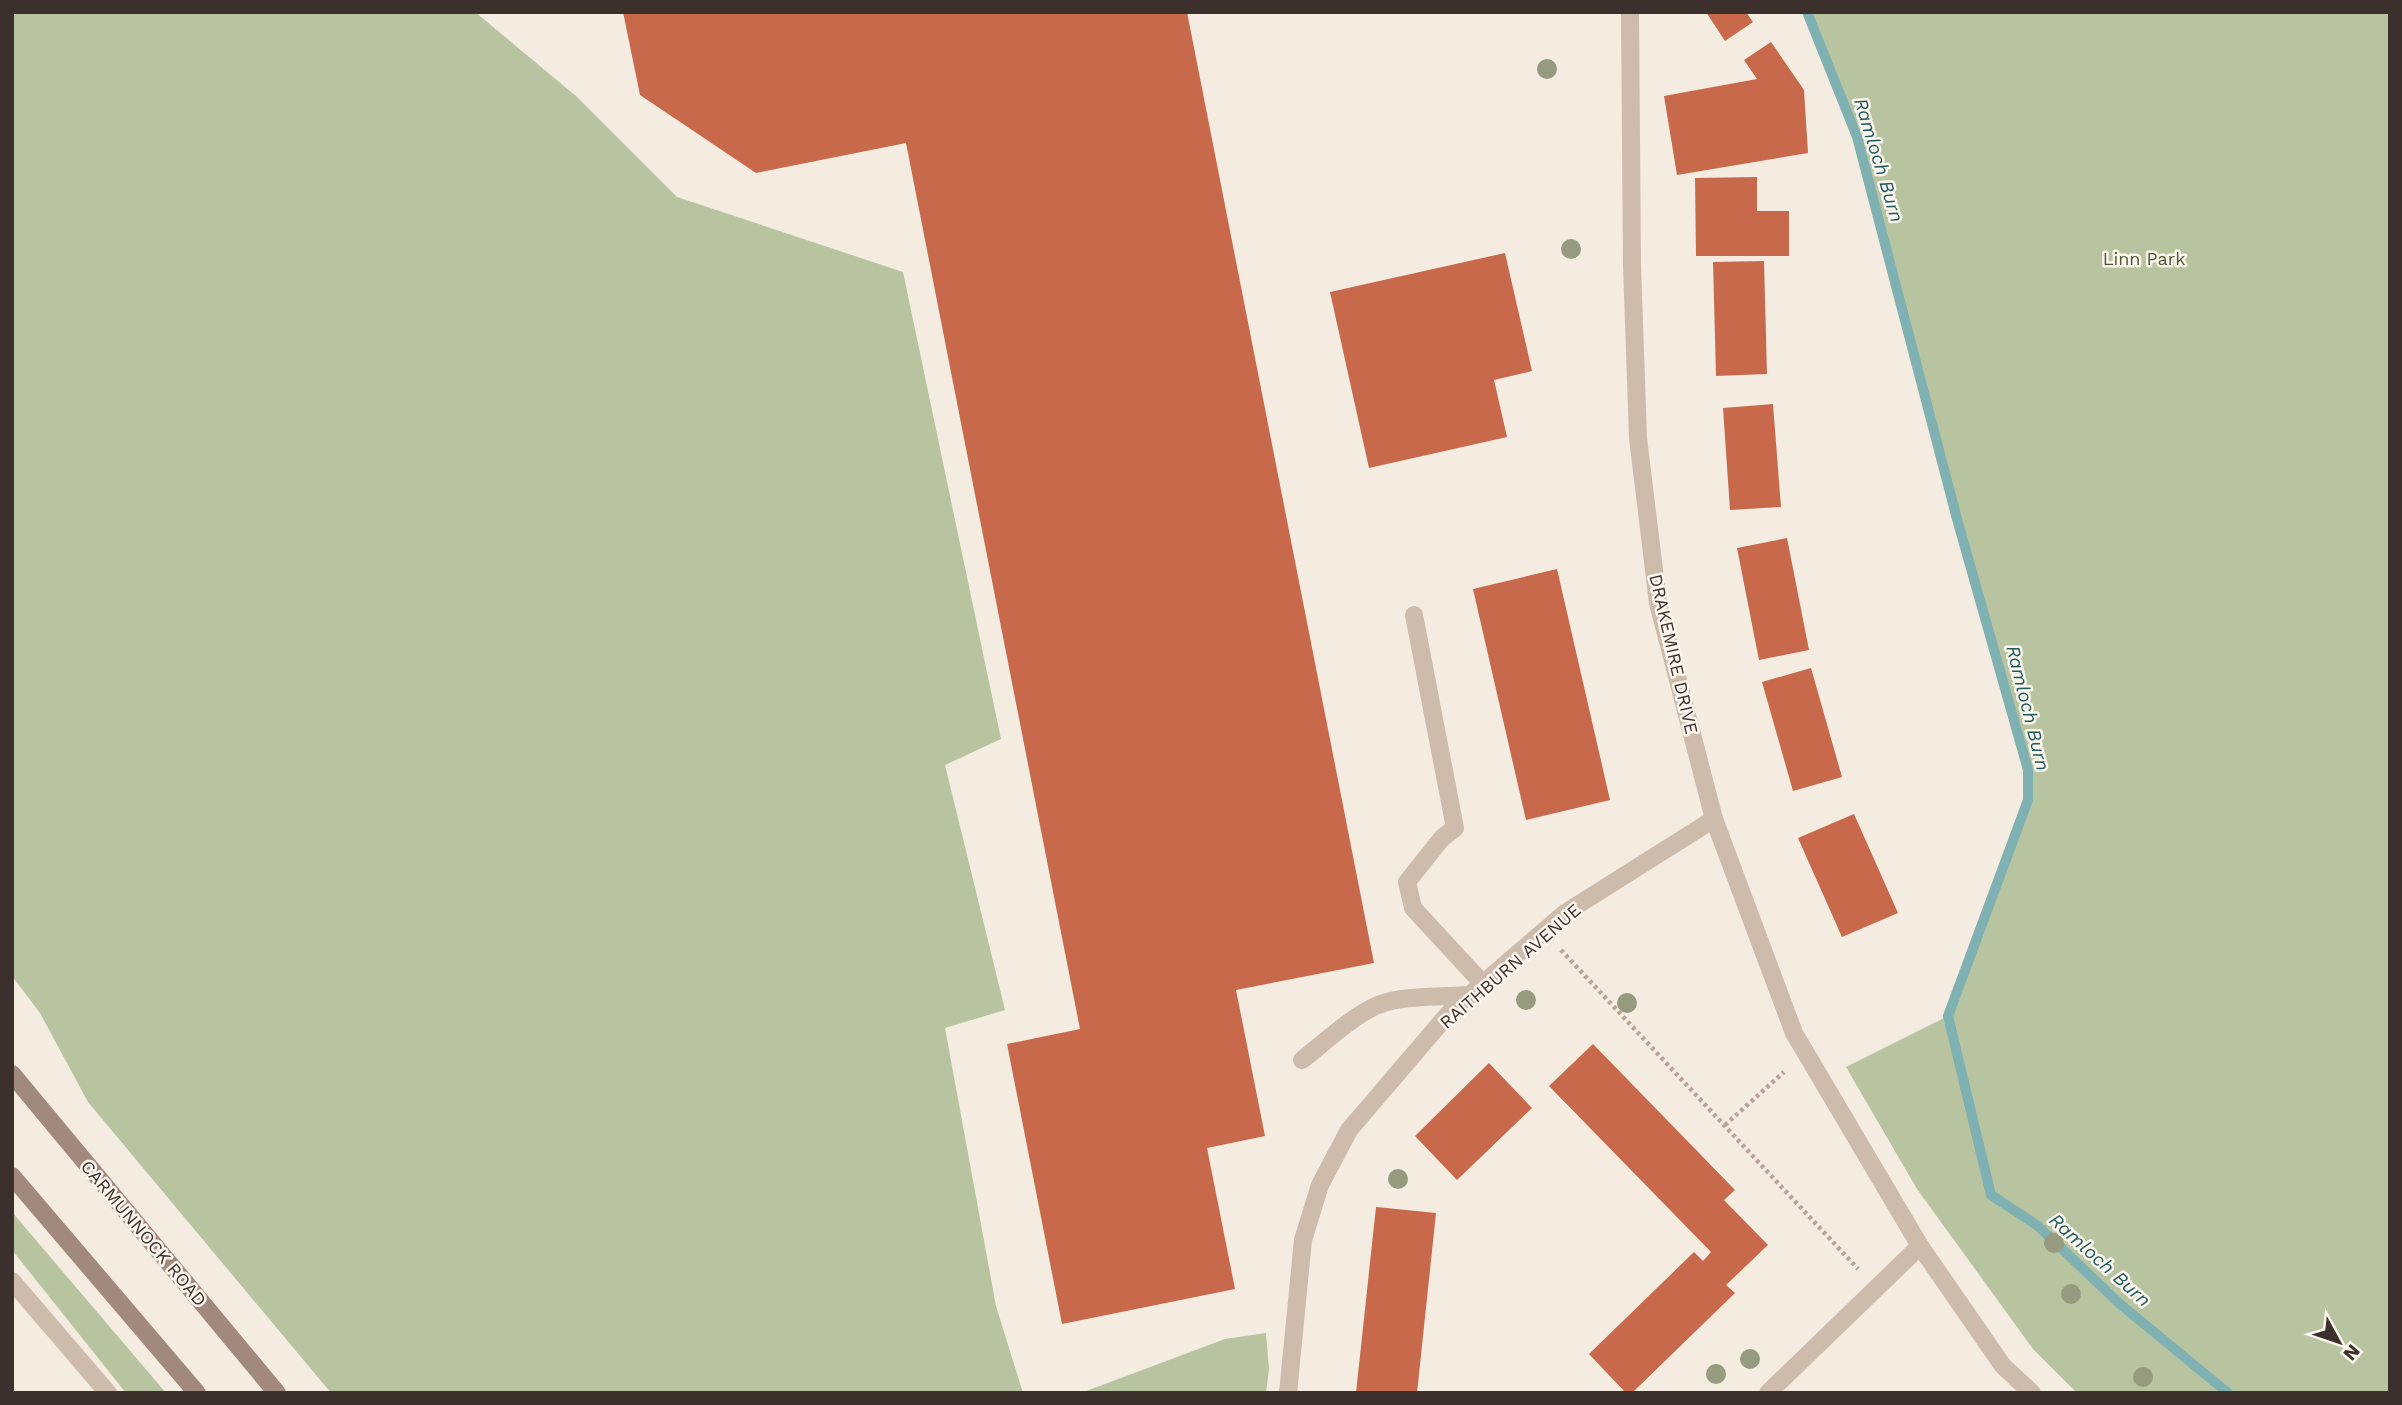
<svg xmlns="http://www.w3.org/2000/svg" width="2402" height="1405" font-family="'Work Sans',sans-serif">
  <rect width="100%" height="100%" fill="#f4ebe1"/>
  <path fill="#b8c4a0" d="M12 12H475L576 96 677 197 903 272 1001 739 945 765 1005 1010 945 1028 996 1306 1023 1393H331L88 1102 40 1013 12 976Z
    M1807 12H2390V1393H2077L2033 1349 1917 1189 1846 1067 1948 1016 2028 800V770L1857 137Z
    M12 1212 166 1393H126L12 1250Z
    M1266 1333 1269 1369 1266 1393H1081L1225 1339Z"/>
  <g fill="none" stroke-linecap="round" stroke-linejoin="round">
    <path stroke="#7fb0b2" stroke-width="10" d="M1807 12 1857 137 1957 519 2028 770V800L1948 1016 1991 1195 2038 1226 2120 1304 2228 1393"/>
  </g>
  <path fill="#c8694b" d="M623 12H1187L1374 963 1236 990 1265 1136 1207 1148 1235 1289 1062 1324 1007 1044 1080 1029 906 143 756 173 640 95Z
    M1706 12H1746L1753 22 1725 41Z
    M1771 42 1804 90 1808 153 1677 175 1664 96 1757 79 1744 60Z
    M1757 177V211H1789V256H1696L1695 178Z
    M1505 253 1532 371 1494 380 1507 437 1369 468 1330 292Z
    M1764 261 1767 374 1716 376 1713 262Z
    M1773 404 1781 507 1730 510 1723 408Z
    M1787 538 1809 650 1759 660 1737 548Z
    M1557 569 1610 800 1526 820 1473 589Z
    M1811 668 1842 777 1793 791 1762 682Z
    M1854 814 1898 913 1842 937 1798 838Z
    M1593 1044 1735 1190 1724 1200 1768 1245 1726 1285 1735 1293 1632 1393H1626L1589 1354 1694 1252 1703 1261 1711 1252 1549 1086Z
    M1489 1063 1532 1108 1457 1180 1415 1136Z
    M1376 1207 1436 1213 1417 1393H1356Z"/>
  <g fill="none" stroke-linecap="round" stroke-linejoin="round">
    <path stroke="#b9a596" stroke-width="4.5" stroke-dasharray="3.5 3.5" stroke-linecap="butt" d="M1561 950 1858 1269
      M1725 1125 1784 1072"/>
    <path stroke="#cdbbac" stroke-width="18" d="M1414 615 1455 828 1442 838 1407 882 1413 908 1484 985
      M1302 1060C1324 1043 1352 1016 1378 1005 1403 995 1443 997 1471 995"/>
    <path stroke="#cdbbac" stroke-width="18" d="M12 1281 108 1393
      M1288 1393 1303 1240 1320 1185 1349 1130 1450 1012 1565 913 1714 819
      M1768 1393 1920 1246"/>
    <path stroke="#cdbbac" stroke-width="18" d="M1630 12 1632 265 1638 438 1658 603 1714 819 1794 1033 1920 1246 2003 1366 2032 1393"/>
    <path stroke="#a18a7d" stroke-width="18" d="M12 1074 277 1393
      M12 1176 197 1393"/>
  </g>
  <g fill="#969b7f">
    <circle cx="1547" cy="69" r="10"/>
    <circle cx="1571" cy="249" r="10"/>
    <circle cx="1526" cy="1000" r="10"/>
    <circle cx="1627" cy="1003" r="10"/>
    <circle cx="1398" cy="1179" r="10"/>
    <circle cx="2054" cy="1243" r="10"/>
    <circle cx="2071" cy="1294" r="10"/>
    <circle cx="1750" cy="1359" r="10"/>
    <circle cx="1716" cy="1374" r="10"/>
    <circle cx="2143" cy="1377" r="10"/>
  </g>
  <g text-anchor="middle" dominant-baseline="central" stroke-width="5" stroke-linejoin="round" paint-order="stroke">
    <g font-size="18" fill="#4a5a2e" stroke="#fbf5ee">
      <text x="2144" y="258">Linn Park</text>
    </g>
    <g font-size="18" fill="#3b302b" stroke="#fbf5ee">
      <text transform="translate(1674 654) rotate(77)">DRAKEMIRE DRIVE</text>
      <text transform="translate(1510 966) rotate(-41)">RAITHBURN AVENUE</text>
      <text transform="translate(144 1233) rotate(50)">CARMUNNOCK ROAD</text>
    </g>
    <g font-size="19" font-style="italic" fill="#1f5a5e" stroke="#fbf5ee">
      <text transform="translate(1879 160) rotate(73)">Ramloch Burn</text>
      <text transform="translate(2028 708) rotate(76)">Ramloch Burn</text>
      <text transform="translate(2100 1260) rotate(42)">Ramloch Burn</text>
    </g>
  </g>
  <rect width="2402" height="1405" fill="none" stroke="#3b302b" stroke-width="28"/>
  <g transform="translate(2339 1342) rotate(130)" stroke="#fbf5ee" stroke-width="5" paint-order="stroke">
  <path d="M0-5L12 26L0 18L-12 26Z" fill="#3b302b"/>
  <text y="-10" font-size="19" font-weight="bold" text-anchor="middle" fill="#3b302b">N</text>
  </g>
</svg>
